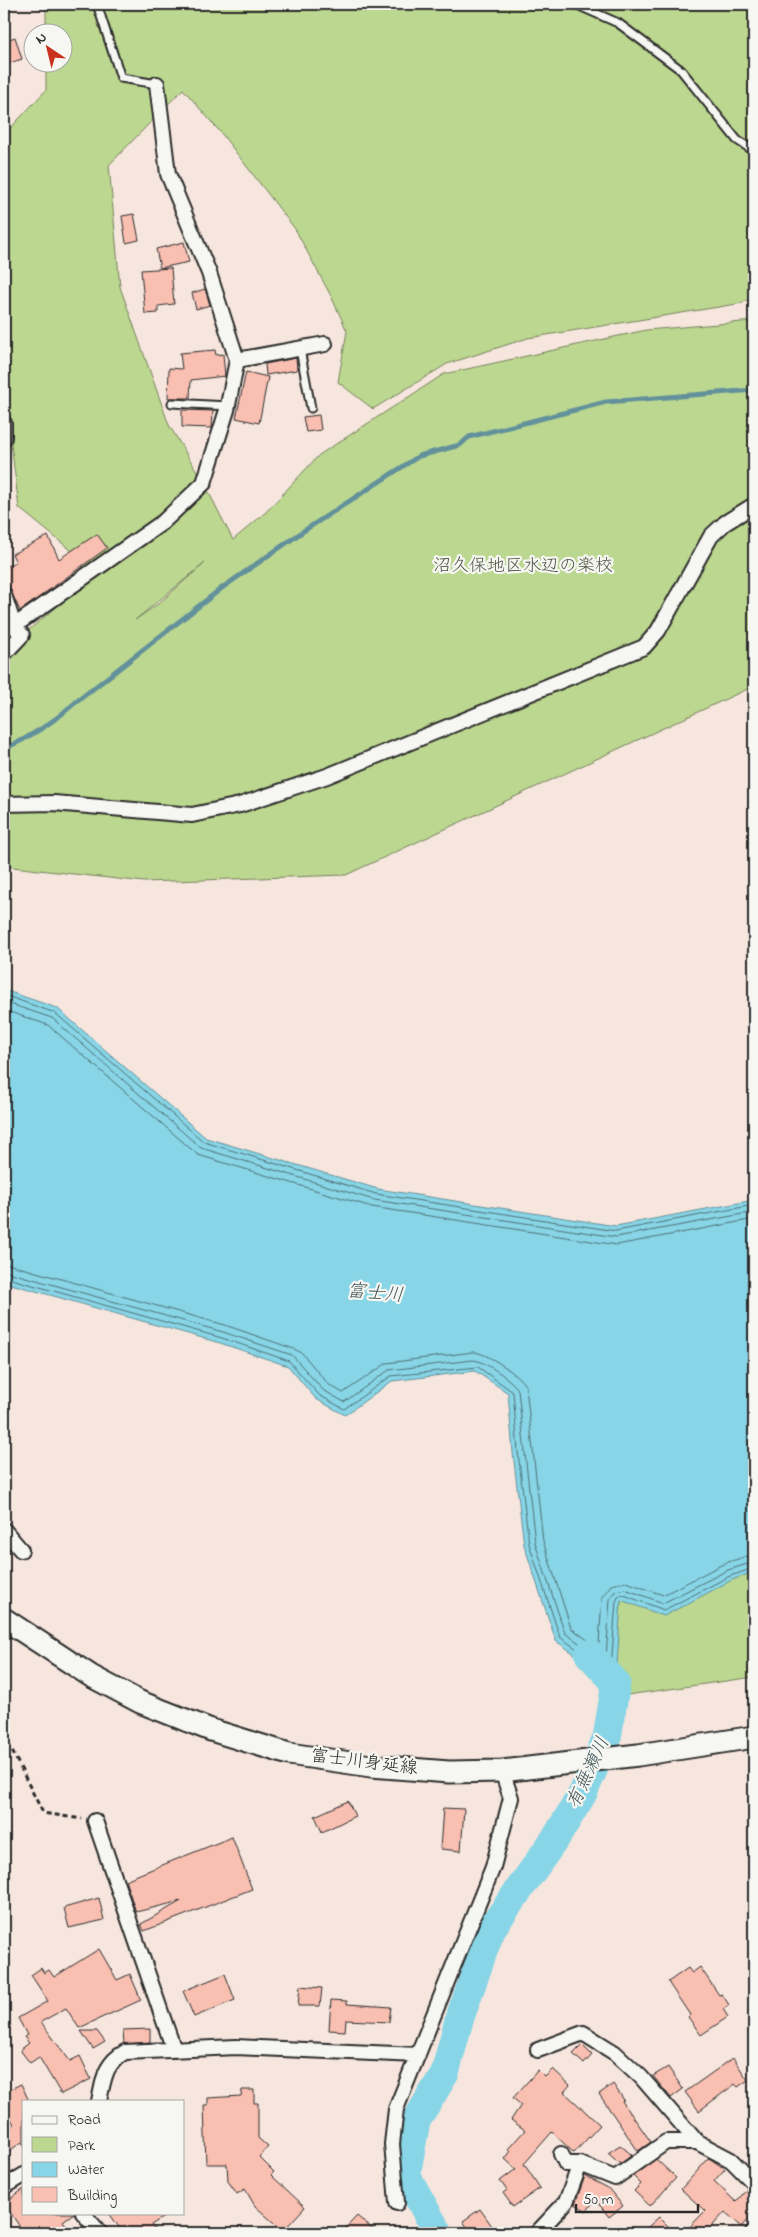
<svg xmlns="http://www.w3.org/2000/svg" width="758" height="2237" font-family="'Indie Flower','Klee One',sans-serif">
  <rect width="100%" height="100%" fill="#f7e6de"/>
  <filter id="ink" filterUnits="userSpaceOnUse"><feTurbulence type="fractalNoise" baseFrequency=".02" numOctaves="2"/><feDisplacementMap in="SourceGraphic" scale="10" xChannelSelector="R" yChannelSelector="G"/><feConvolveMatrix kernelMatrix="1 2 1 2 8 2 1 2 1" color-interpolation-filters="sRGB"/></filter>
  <g filter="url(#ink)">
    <path fill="#bcd78f" stroke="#74815d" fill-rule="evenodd" d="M46 4H754V296L743 303 528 338 447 364 373 409 338 382 347 331 331 296 295 229 221 133 183 89 109 165 120 287 169 425 204 483 233 540 266 512 319 455 444 374 646 330 754 321V686L346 875 144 882 4 866V650L91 579 72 551 19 508 4 387V135L46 90V63L62 62V32H46ZM205 563 158 604 135 620Z
      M754 1565V1677L613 1697 621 1600Z"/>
    <path fill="#87d5e6" stroke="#62919b" d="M4 990 57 1008 206 1138 378 1189 616 1226 754 1200V1572L732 1580 664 1616 621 1600 616 1683 556 1641 524 1545 513 1453 508 1393 475 1371 392 1381 345 1415 316 1399 288 1366 220 1343 4 1282Z"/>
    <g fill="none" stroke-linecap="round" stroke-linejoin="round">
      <path stroke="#506f76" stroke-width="1" d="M4 995 55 1013 204 1142 376 1194 616 1231 754 1205
        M4 1002 52 1018 201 1148 374 1200 616 1237 754 1212
        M4 1010 48 1025 198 1155 372 1207 617 1245 754 1219
        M4 1263 225 1325 294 1349 302 1353 328 1384 343 1393 387 1363 473 1352C486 1352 520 1375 526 1387L543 1541 571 1628 596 1646 599 1644 602 1597 611 1585 626 1582 663 1595 725 1563 754 1554
        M4 1271 223 1332 292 1355 323 1390 344 1402 389 1370 473 1360C483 1360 514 1381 518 1390L535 1543 565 1633 603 1660 606 1658 610 1599 615 1591 625 1589 663 1603 728 1570 754 1562
        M4 1277 222 1338 289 1361 319 1395 344 1409 391 1376 478 1367 513 1392 518 1452 529 1544 560 1637 608 1671 611 1669 616 1601 619 1596 624 1595 664 1610 730 1576 754 1568"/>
      <path stroke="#62919b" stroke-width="5" d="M4 749C31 737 54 722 76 702L222 588 305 530 419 456 460 445 469 437 606 402 754 390"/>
      <path stroke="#87d5e6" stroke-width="29" d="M438 2233 406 2175 416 2121 445 2073 459 2020 491 1929 557 1836 583 1793 607 1738 616 1683 589 1654"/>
    </g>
    <path fill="#f9bfb1" stroke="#2b2b2b" d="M15 37 22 59 4 65V41Z
      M134 214 139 240 126 243 122 216Z
      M184 242 189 262 160 268 156 249Z
      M171 268 174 304 158 306V313L145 314 141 270Z
      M205 289 210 305 196 309 192 293Z
      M215 350 216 355 223 354 225 376 191 380 190 398H168L169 368 182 369 180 353Z
      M296 358 297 370 266 375 265 364Z
      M246 372 268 377 259 423 236 418Z
      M182 410 213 411 212 428 182 427Z
      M319 415 321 430 306 432 303 417Z
      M97 534 107 548 20 611 4 576V567L16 562 12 554 48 536 59 559Z
      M348 1801 355 1816 322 1832 315 1816Z
      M443 1808 464 1809 461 1851 440 1849Z
      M232 1837 252 1889 144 1931 141 1924 181 1901 136 1912 125 1880Z
      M99 1898 104 1920 69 1928 64 1908Z
      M99 1949 117 1980 130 1974 141 2000 79 2028 66 2008 41 2022 70 2061 80 2056 91 2079 61 2094 39 2057 30 2063 20 2050 29 2043 24 2037 27 2035 18 2018 48 2001 31 1975 41 1968 44 1973 49 1970 54 1977Z
      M700 1967 719 1995 722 1994 729 2005 723 2009 728 2017 701 2035 688 2017 690 2015 668 1982 688 1968 692 1973Z
      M225 1974 235 2000 194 2017 183 1991Z
      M300 1986 322 1988 320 2006H298Z
      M331 2000 347 2001V2004L391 2007 389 2022 346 2020 345 2031 329 2030Z
      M150 2029V2042L124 2044 123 2030Z
      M81 2031H97L105 2042 93 2049Z
      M582 2045 592 2055 584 2064 573 2054Z
      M733 2058 748 2080 738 2087 735 2084 699 2111 685 2092Z
      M668 2067 683 2089 671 2098 653 2076Z
      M553 2069 570 2085 564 2092 600 2125 574 2153 552 2132 524 2164 540 2188 513 2207 503 2193 507 2190 500 2181 516 2169 505 2159 511 2151 508 2149 525 2130 511 2120 521 2105 513 2098 538 2070 545 2077Z
      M21 2084 29 2101H24V2145L22 2142 9 2151 4 2143V2132L14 2125 4 2103V2092Z
      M613 2084 624 2100 622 2101 651 2142 638 2151 599 2094Z
      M242 2090H254V2103H258V2138L268 2147 259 2157 274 2172 271 2175 305 2207 283 2231 255 2206 245 2189 237 2194 228 2181 227 2164H206L204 2105H208V2098L241 2096Z
      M620 2145 632 2155 620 2164 608 2153Z
      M709 2158 725 2169 714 2181 736 2202 747 2189 754 2192V2213L742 2227 725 2212 706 2233H684L705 2211 681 2189Z
      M656 2159 676 2178 650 2206 634 2191 641 2184 633 2176Z
      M585 2176 608 2188 623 2206 609 2217 595 2199 587 2211 575 2204Z
      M24 2189V2213H74L63 2221 72 2233H24L4 2203Z
      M480 2209 492 2226 481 2233H471L463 2221Z
      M109 2213H170L151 2225 157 2233H123Z
      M357 2216 377 2233H341Z
      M659 2217 675 2233H655L648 2227Z"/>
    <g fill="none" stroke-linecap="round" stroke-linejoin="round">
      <defs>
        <path id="service" d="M97 4 121 78 157 84
          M575 4 618 23 681 70 737 140 754 151
          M300 349 311 408
          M172 403 228 406"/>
        <path id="minor" d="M237 360 325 344
          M4 423V438
          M4 595 14 626 22 635 4 654
          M14 626 163 522 204 483 227 410 237 360 209 273 168 174 157 84
          M4 804 54 803 192 815 240 805 327 776 644 647 658 631 711 536 725 523 754 505
          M4 1530 21 1550
          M95 1821 174 2050
          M538 2050 583 2033 615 2053 641 2077 697 2142
          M99 2101C104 2079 104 2064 125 2052L236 2047 418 2055
          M561 2154 566 2164H580L615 2178 666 2142H697L731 2160 754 2183
          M4 2187 24 2175
          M397 2203 392 2144 396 2109 493 1867 511 1798 502 1771
          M83 2213 100 2233
          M537 2233 566 2202 580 2164
          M752 2233 754 2231"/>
        <path id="primary" d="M4 1619 91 1676 140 1702 211 1730 289 1754 371 1766 449 1772 502 1771 638 1755 754 1737"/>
      </defs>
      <use href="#service" stroke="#2b2b2b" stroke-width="11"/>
      <use href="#minor" stroke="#2b2b2b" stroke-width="18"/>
      <use href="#primary" stroke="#2b2b2b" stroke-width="25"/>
      <path stroke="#2b2b2b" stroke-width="3" stroke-dasharray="5 4" stroke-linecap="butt" d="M4 1735 43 1813 82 1819"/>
      <use href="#service" stroke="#f6f6f2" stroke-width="7"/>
      <use href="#minor" stroke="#f6f6f2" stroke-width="14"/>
      <use href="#primary" stroke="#f6f6f2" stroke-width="21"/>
    </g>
  </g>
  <g text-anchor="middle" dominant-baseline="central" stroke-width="4.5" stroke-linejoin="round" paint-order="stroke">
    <g font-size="18" fill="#4f5644" stroke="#f6f6f2">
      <text x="523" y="567">沼久保地区水辺の楽校</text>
    </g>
    <g font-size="18" fill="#2b2b2b" stroke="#f6f6f2">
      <text transform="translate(364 1763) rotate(7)">富士川身延線</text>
    </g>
    <g font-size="19" font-style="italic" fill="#42565a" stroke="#f6f6f2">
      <text transform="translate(375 1294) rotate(5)">富士川</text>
      <text transform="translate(589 1773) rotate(-65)">有無瀬川</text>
    </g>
  </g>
  <rect width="758" height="2237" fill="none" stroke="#f6f6f2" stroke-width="20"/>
  <rect x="10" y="10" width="738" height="2217" fill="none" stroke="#2b2b2b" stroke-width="2" filter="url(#ink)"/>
  <rect x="22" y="2100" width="162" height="115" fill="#f6f6f2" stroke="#a5a5a2"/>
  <rect x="32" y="2116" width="25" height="8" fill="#f6f6f2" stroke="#a5a5a2"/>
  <text x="68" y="2124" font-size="15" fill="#2b2b2b">Road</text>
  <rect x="32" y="2137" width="25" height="15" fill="#bcd78f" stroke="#a5a5a2"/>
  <text x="68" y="2150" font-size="15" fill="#2b2b2b">Park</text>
  <rect x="32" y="2162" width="25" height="15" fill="#87d5e6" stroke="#a5a5a2"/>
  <text x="68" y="2174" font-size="15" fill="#2b2b2b">Water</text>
  <rect x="32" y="2187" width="25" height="15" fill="#f9bfb1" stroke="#a5a5a2"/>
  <text x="68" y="2200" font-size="15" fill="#2b2b2b">Building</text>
  <g transform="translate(48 48) rotate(325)"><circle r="24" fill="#f6f6f2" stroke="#a5a5a2"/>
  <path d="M0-4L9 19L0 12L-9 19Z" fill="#c8321e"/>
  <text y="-8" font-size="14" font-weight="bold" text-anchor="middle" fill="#2b2b2b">N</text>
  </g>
  <path d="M576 2204v8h122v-8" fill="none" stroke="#2b2b2b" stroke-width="2.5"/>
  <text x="583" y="2204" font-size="15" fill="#2b2b2b" stroke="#f6f6f2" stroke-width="4" paint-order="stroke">50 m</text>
</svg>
